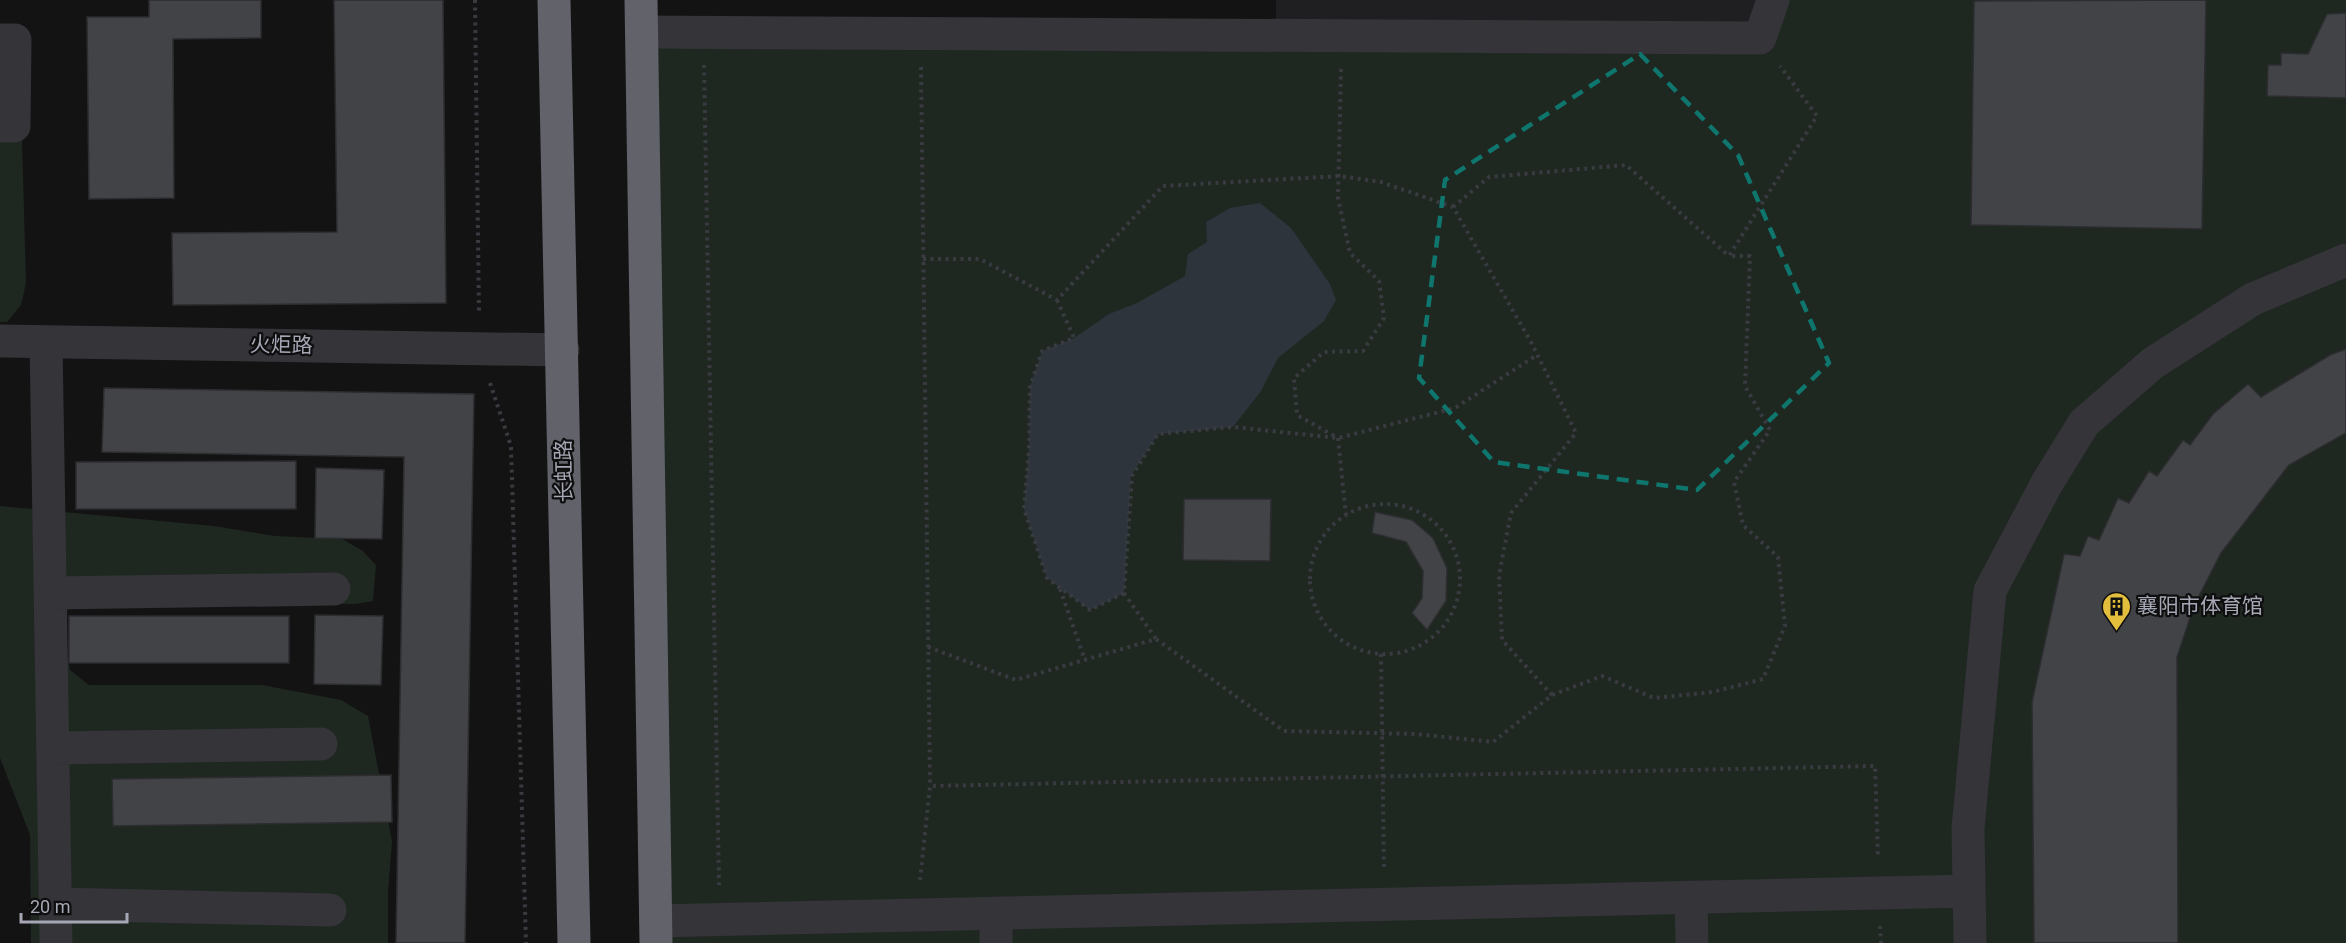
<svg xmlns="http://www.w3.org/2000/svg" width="2346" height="943" font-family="Roboto,'Noto Sans SC',sans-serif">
  <rect width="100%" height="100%" fill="#131314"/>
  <path fill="#1f1f21" d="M1276 0H1773L1760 38 1276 36Z"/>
  <path fill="#1f2721" d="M1773 0H2346V943H656L642 32 1760 38Z
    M0 139 22 140 26 283 21 305 7 322H0Z
    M0 506 214 526 275 536 342 539 363 551 376 565 373 601 356 604 84 601 68 608 62 632 70 670 89 685H262L341 700 368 716 392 841 388 892V943H31L30 835 0 758Z"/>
  <path fill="#2d343c" d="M1260 203 1291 228 1330 284 1336 300 1324 321 1278 358 1261 391 1233 427 1158 434 1131 476 1124 593 1090 610 1047 578 1024 509 1029 448 1030 387 1042 351 1074 338 1109 314 1137 303 1185 276 1188 254 1207 242 1206 222 1230 208Z"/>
  <path fill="#424347" stroke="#2d2d30" stroke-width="1.5" d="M149 0H261V38L173 39 174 198 89 199 87 17H149Z
    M334 0H443L446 303 173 305 172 233 337 232Z
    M2206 0 2202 229 1971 225 1974 1Z
    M2346 13V98L2267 96 2268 65H2281V53L2308 54 2327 14Z
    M2346 349V433L2289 465 2221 553 2194 606 2177 657 2178 943H2034L2032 702 2064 554 2080 556 2088 536 2099 540 2118 498 2129 503 2149 471 2157 476 2183 440 2190 445 2213 414 2248 384 2261 397 2330 355Z
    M104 388 474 394 465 943H396L404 457 102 452Z
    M296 461V509H76V462Z
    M316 468 384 470 382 539 315 538Z
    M1184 499H1271L1270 561 1183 560Z
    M1375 512 1412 520 1433 538 1447 568 1446 601 1427 630 1412 613 1422 598 1423 571 1406 542 1372 533Z
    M315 615 383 616 381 685 314 684Z
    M69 616H289V663H69Z
    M391 775 392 822 113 826 112 779Z"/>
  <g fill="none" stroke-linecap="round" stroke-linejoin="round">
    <path stroke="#3a3b40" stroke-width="4" stroke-dasharray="3 4.5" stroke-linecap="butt" d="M475 0 479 314
      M704 65 719 885
      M921 67 930 786
      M1341 69 1338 198 1350 253 1379 281 1384 318 1363 351 1324 352 1294 378 1297 415 1338 438 1346 516
      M1453 207 1489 177 1626 165 1729 256
      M923 259H980L1057 300 1163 186 1339 176 1381 182 1453 207 1531 342 1576 433 1511 513 1499 575 1502 640 1552 695
      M1057 300 1074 338 1042 351 1030 387 1029 448 1024 509 1047 578 1090 610 1124 593 1132 476 1158 434 1233 427 1338 438 1455 408 1537 355
      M490 383 511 446 526 943
      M1310 579a75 75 0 1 1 150 0a75 75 0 1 1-150 0Z
      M1060 589 1085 660
      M1124 593 1156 639
      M928 647 1016 680 1156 639 1284 731 1416 734 1493 742 1552 695 1602 676 1654 698 1713 692 1763 679 1785 626 1778 557 1743 525 1734 482 1770 430 1745 386 1750 256H1729L1817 116 1780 66
      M1381 654 1384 871
      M920 880 930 786 1875 766 1878 858
      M1880 926 1881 943"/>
    <path stroke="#343439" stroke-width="33" d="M642 32 1760 38 1773 0
      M0 40H15L14 126H0
      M0 341 563 350
      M46 342 56 943
      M50 593 334 589
      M53 748 321 744
      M1691 898 1692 943
      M56 904 330 910
      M996 913V943
      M656 921 1969 891
      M1970 943 1968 829 1990 591 2047 483 2084 423 2153 363 2253 299 2346 260"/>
    <path stroke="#61626a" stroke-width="33" d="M554 0 574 943
      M641 0 656 943"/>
  </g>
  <path fill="none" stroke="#0f766e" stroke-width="4.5" stroke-dasharray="12 8" stroke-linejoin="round" d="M1640 54 1738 155 1829 363 1697 490 1494 462 1419 378 1445 180Z"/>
  <defs>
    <symbol id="building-pin" viewBox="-11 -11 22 30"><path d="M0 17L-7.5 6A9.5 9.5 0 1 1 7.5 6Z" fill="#e3be3c" stroke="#0e0e0f"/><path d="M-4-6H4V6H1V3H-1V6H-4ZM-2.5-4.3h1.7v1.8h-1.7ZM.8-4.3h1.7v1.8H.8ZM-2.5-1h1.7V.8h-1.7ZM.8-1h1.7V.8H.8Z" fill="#111"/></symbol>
  </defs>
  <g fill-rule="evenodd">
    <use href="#building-pin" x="2100" y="590" width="33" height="45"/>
  </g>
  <g text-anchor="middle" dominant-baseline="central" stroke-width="4.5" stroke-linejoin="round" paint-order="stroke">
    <g font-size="21" fill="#a5a8b4" stroke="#0e0e0f">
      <text transform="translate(281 345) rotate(1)">火炬路</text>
      <text transform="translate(564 471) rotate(-91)">长虹路</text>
    </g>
    <g font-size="21" fill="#a5a8b4" stroke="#0e0e0f" text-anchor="start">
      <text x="2137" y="606">襄阳市体育馆</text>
    </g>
  </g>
  <path d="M21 913v9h106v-9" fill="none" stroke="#a5a8b4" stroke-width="3"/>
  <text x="30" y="913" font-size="18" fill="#a5a8b4" stroke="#0e0e0f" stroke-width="4.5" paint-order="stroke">20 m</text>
</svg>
